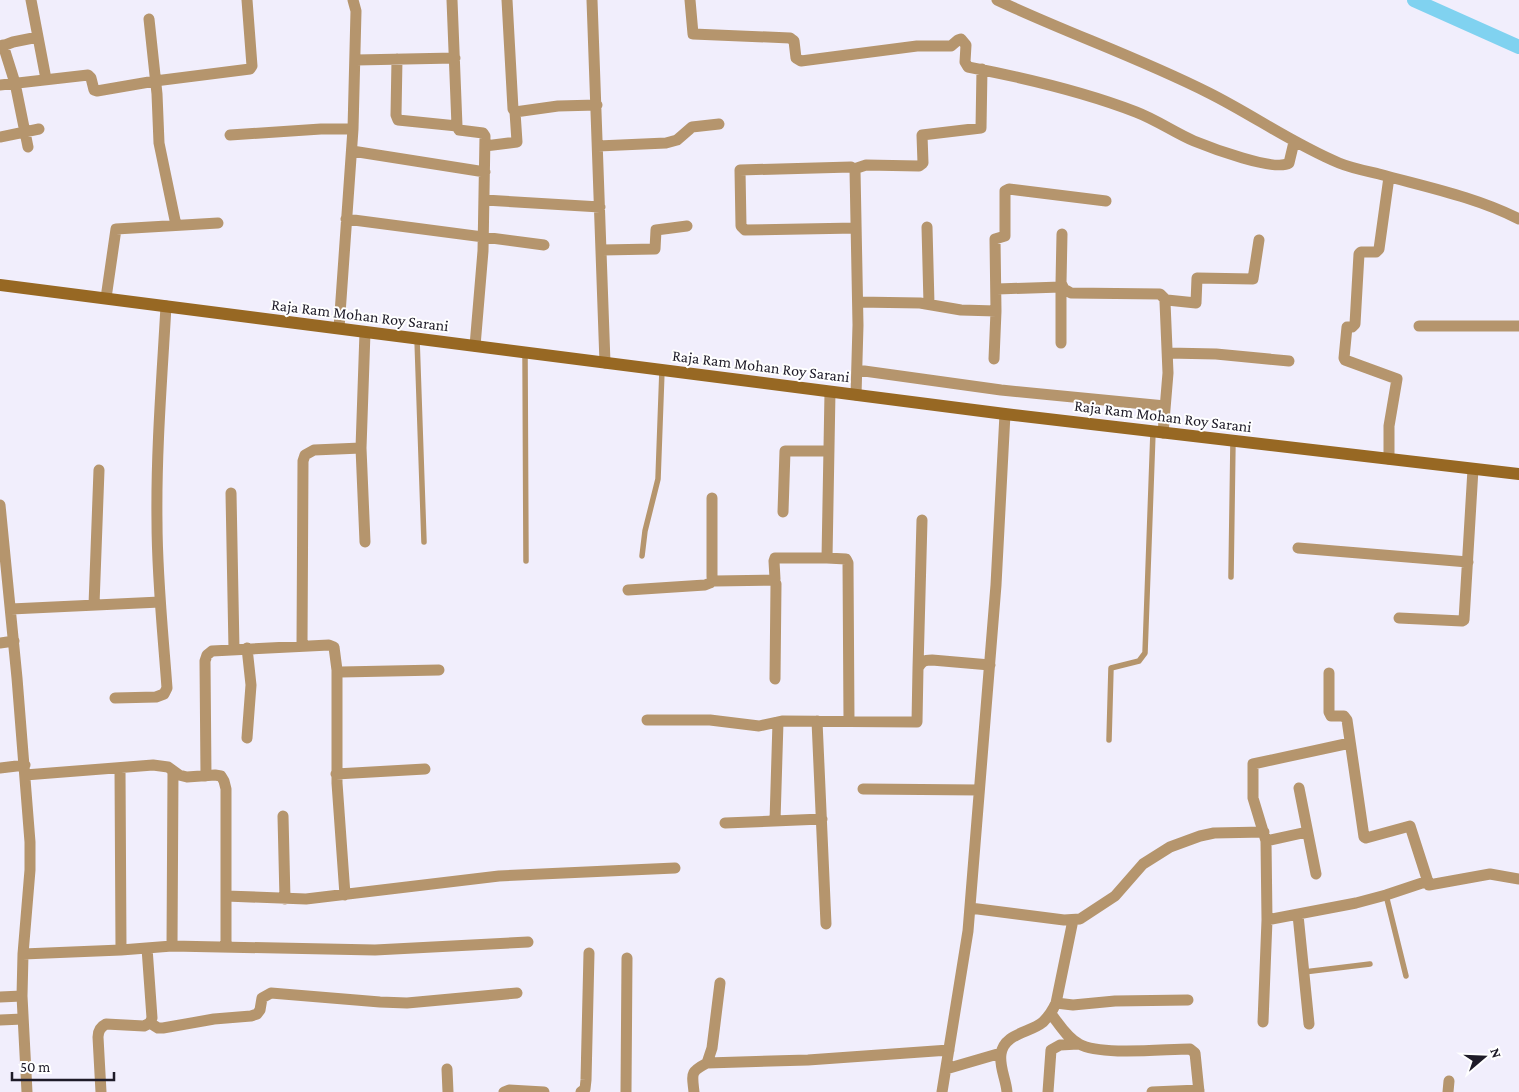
<svg xmlns="http://www.w3.org/2000/svg" width="1519" height="1092" font-family="'Crimson Pro',serif">
  <rect width="100%" height="100%" fill="#f1eefc"/>
  <g fill="none" stroke-linecap="round" stroke-linejoin="round">
    <path stroke="#80d2f0" stroke-width="14" d="M1414 0 1519 47"/>
    <path stroke="#b5956d" stroke-width="5.5" d="M417 339 424 542
      M525 352 526 561
      M642 556 645 531 658 479 662 370
      M1231 577 1233 441
      M1109 740 1111 668 1139 661 1145 653 1153 432
      M1386 895 1406 976
      M1304 972 1370 964"/>
    <path stroke="#b5956d" stroke-width="11" d="M31 0 46 79
      M452 0 457 126 459 130 483 133 485 136 483 251 475 346
      M507 0 513 109 515 112 558 106 597 105
      M592 0 605 363
      M690 0 693 34 790 38 794 41 796 58 801 61 917 46H951L958 40 961 39 966 45 965 62 968 67C1025 78 1082 91 1136 112 1157 120 1175 133 1194 141 1211 148 1275 172 1289 163L1294 142
      M997 0C1067 33 1140 58 1209 93 1253 115 1293 144 1339 163 1351 168 1366 171 1379 174 1426 187 1476 197 1519 219
      M149 19 157 94 159 143 176 225
      M3 45 15 83 28 147
      M0 47 13 42 38 37
      M397 59 396 115 398 120 457 126
      M356 60 455 58
      M0 85 88 75 91 78 94 90 97 91 155 81 250 69 252 66 247 0
      M230 135 321 129H353
      M0 137 39 129
      M485 146 517 142 515 112
      M598 146 666 143 677 140 692 127 719 124
      M352 151 485 172
      M854 169 866 165 919 166 923 163 922 135 981 128 982 69
      M1389 177 1379 249 1376 252H1361L1359 254 1355 324 1352 327H1347L1344 358 1345 360 1397 379 1389 426V459
      M485 200 600 207
      M346 219 544 245
      M927 227 929 304
      M1062 234 1061 283 1064 289 1071 293 1160 294 1166 300
      M602 250 655 249 656 230 687 226
      M997 289 1061 287
      M106 298 116 229 218 223
      M858 302 920 303 961 310 996 311 995 239 1005 236V191L1009 189 1106 201
      M1419 326H1519
      M339 328 353 129 356 11 353 0
      M365 332 361 448 365 542
      M1061 343V283
      M1168 353 1216 354 1289 361
      M994 359 996 311
      M857 370 1001 390 1165 406
      M830 392 827 558 846 559 848 563 849 721
      M856 395 858 325 855 170 851 167 740 170 741 226 745 230 856 228
      M1163 433 1168 373 1165 302 1167 300 1196 303 1197 278 1253 279 1259 240
      M231 493 234 649
      M712 498V577L715 581 773 580 775 579 774 561 775 558H827
      M0 505 17 678 30 842V870L23 954 22 996 27 1092
      M783 512 785 451H829
      M1298 548 1468 562
      M774 580 776 584 775 679
      M628 590 705 585 710 583 713 580
      M94 605 99 470
      M11 609 160 602
      M1399 618 1462 621 1464 620 1473 469
      M0 643 14 641
      M302 646 303 461 305 455 314 450 361 448
      M247 648 251 685 247 738
      M918 668 922 520
      M337 670V783L345 895
      M1329 673V712L1331 716H1344L1347 720 1364 837 1366 838 1410 826 1429 885 1490 874 1519 879
      M115 698 156 697 164 694 167 688C163 633 157 578 157 522 156 450 162 378 166 306
      M647 720H710L759 726 782 721 917 722 918 668C922 661 924 660 932 660L990 665
      M817 721 826 924
      M0 768 25 765
      M120 768 121 950
      M336 774 425 769
      M25 775 153 765 168 767 179 775 187 777 215 775 221 776 224 781 226 789V947
      M206 776 205 661 207 655 212 651 329 645 334 647 337 670 341 672 439 670
      M1299 788 1316 874
      M863 789 979 790
      M283 816 285 899
      M775 821 778 722
      M725 823 822 819
      M1266 841 1307 832
      M226 896 306 899 499 876 675 868
      M970 908 1064 920 1080 919 1115 896 1143 864 1170 847 1200 836 1214 833 1264 832
      M1298 915 1309 1024
      M1267 920 1356 903 1386 895 1428 881
      M172 946 173 771
      M23 954 121 950 172 946 375 950 528 942
      M0 997 22 996
      M1056 1003 1073 1005 1115 1001 1188 1000
      M1051 1014C1059 1024 1067 1038 1079 1044 1101 1056 1164 1049 1190 1049L1195 1053 1199 1092
      M0 1020 23 1019
      M1263 1022 1267 920 1266 841 1253 798V764L1350 743
      M150 1023 158 1028H163L214 1019 251 1016 257 1014 260 1010 262 998 271 993 380 1002 407 1003 517 993
      M707 1063 808 1060 949 1050
      M447 1069 448 1092
      M946 1069 1001 1053
      M101 1092 98 1037C98 1031 100 1027 106 1024L144 1026 150 1023 152 1018 147 948
      M504 1092 509 1090 544 1092
      M581 1092 585 1089 586 1080 589 953
      M626 1092 627 958
      M694 1092C692 1073 690 1072 707 1063L712 1048 720 983
      M942 1092 968 931 996 585 1005 414
      M1007 1092C1006 1079 999 1067 1001 1054 1004 1033 1030 1033 1043 1022 1049 1016 1053 1010 1056 1003L1073 920
      M1048 1092 1051 1050 1060 1045 1078 1044
      M1152 1092 1199 1090
      M1448 1092 1449 1081"/>
    <path stroke="#976823" stroke-width="12" d="M0 285 1005 414 1519 474"/>
  </g>
  <g text-anchor="middle" dominant-baseline="central" stroke-width="4" stroke-linejoin="round" paint-order="stroke">
    <g font-size="16" fill="#1e1b28" stroke="#fff">
      <text transform="translate(360 315) rotate(7)">Raja Ram Mohan Roy Sarani</text>
      <text transform="translate(761 366) rotate(7)">Raja Ram Mohan Roy Sarani</text>
      <text transform="translate(1163 416) rotate(7)">Raja Ram Mohan Roy Sarani</text>
    </g>
  </g>
  <g transform="translate(1484 1057) rotate(71)" stroke="#ffffff" stroke-width="4" paint-order="stroke">
  <path d="M0-4L9 19L0 12L-9 19Z" fill="#1e1b28"/>
  <text y="-8" font-size="14" font-weight="bold" text-anchor="middle" fill="#1e1b28">N</text>
  </g>
  <path d="M12 1072v8h102v-8" fill="none" stroke="#1e1b28" stroke-width="2.5"/>
  <text x="20" y="1072" font-size="15" fill="#1e1b28" stroke="#ffffff" stroke-width="4" paint-order="stroke">50 m</text>
</svg>
